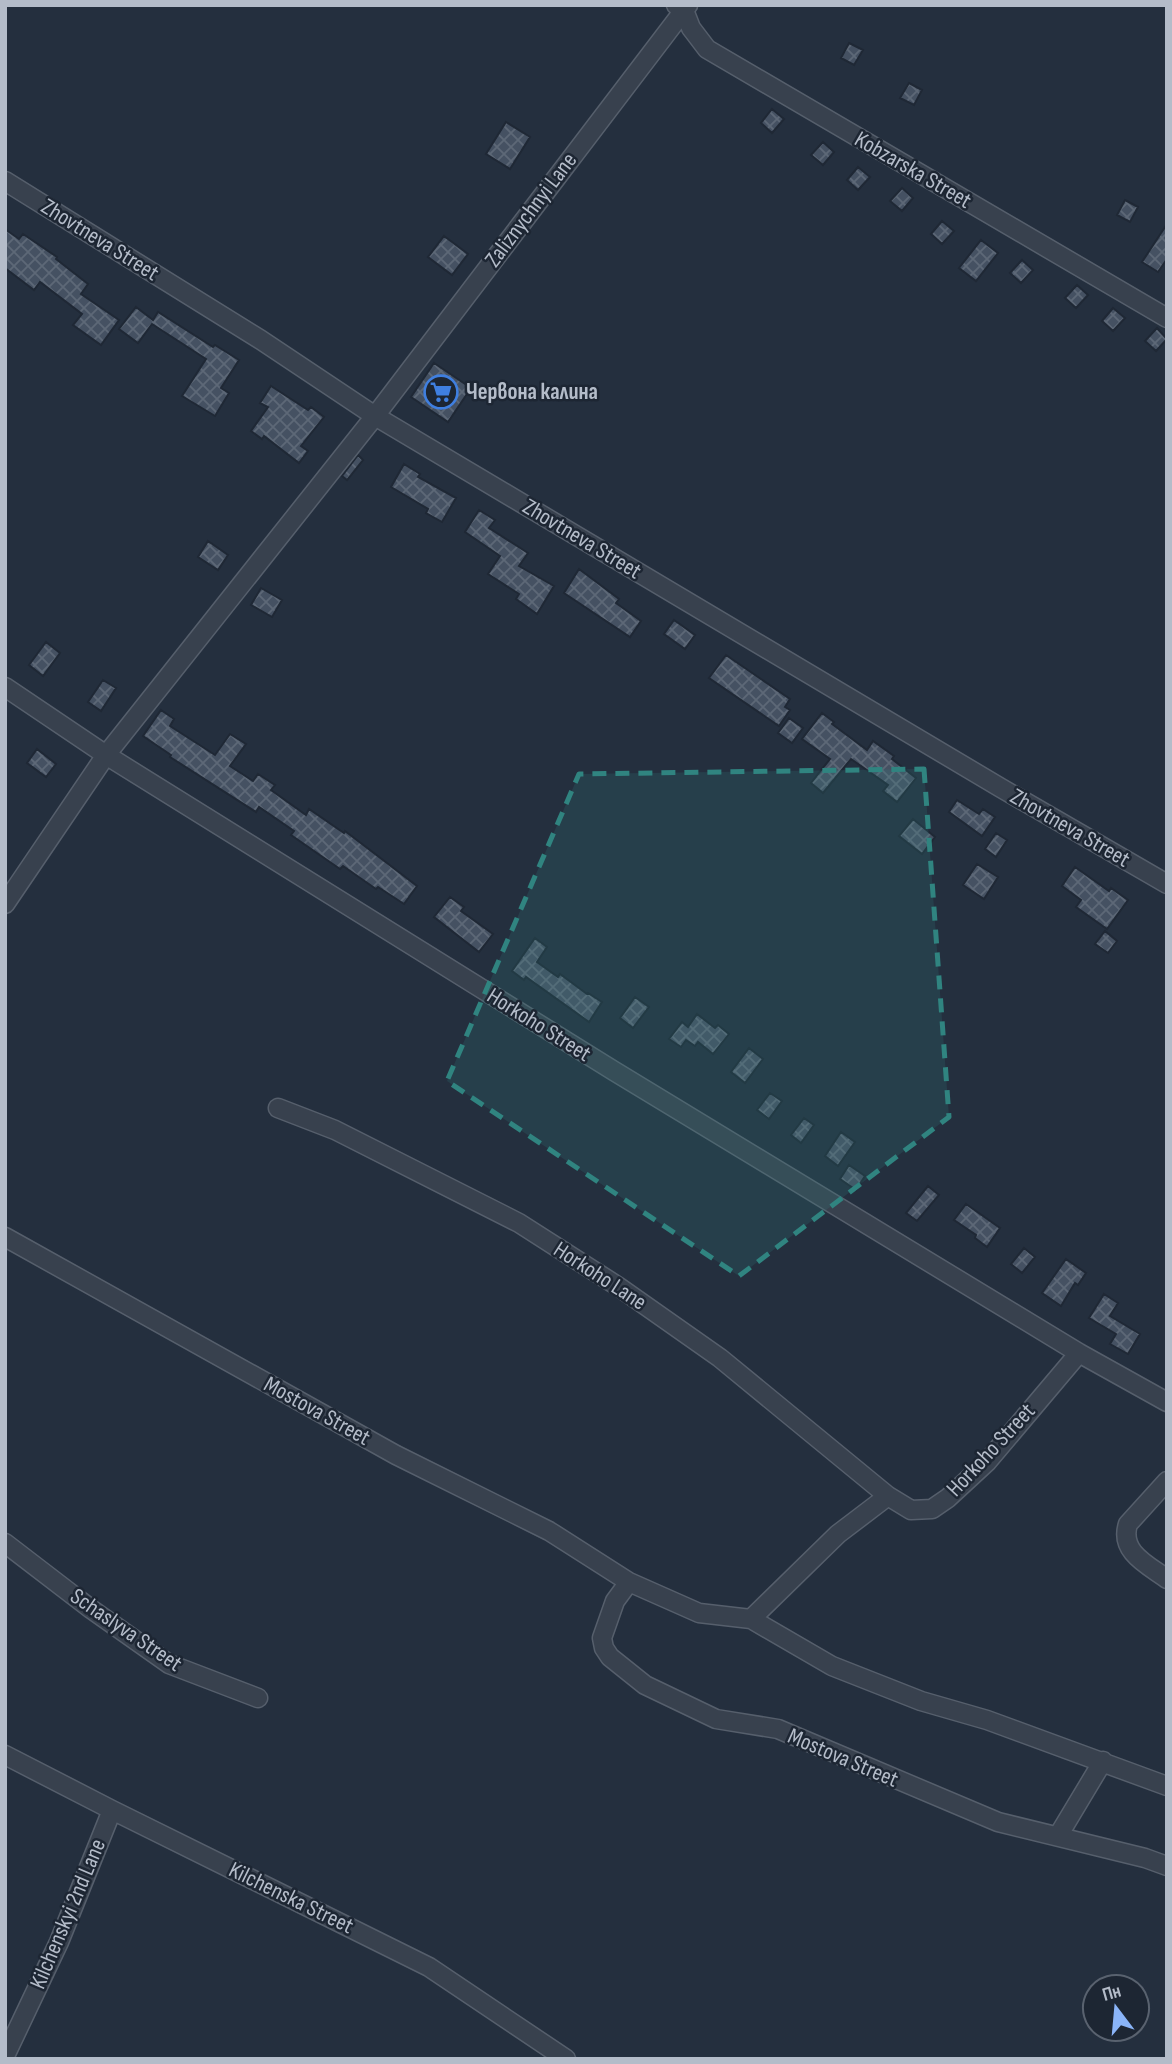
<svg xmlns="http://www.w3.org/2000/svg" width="1172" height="2064" font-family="'Sofia Sans Condensed',sans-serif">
  <defs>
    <pattern id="building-cross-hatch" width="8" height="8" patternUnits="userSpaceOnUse" patternTransform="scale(1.75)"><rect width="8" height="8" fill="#455162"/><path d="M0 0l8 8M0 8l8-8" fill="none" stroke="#5d6877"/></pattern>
  </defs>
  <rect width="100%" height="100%" fill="#242f3e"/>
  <path fill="url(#building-cross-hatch)" stroke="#1f2835" stroke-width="2" d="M849 43 863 50 854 65 841 58Z
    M909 83 922 90 914 105 900 98Z
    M772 109 784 119 772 133 761 123Z
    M506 122 530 137 510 169 486 154Z
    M823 142 834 152 823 165 811 155Z
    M858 167 870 177 858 190 847 180Z
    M902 188 913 198 902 211 890 201Z
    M1125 200 1138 207 1130 222 1117 215Z
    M942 221 954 231 942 244 931 234Z
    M1167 224V259L1158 272 1142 262Z
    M5 229 19 239 23 234 57 257 56 259 88 284 81 294 119 320 101 345 73 325 82 314 40 282 34 290 5 268Z
    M444 236 468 254 452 275 428 257Z
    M981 240 998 253 976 281 959 268Z
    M1022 260 1033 270 1021 283 1010 273Z
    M1077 285 1088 295 1076 308 1065 298Z
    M136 307 153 320 158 312 213 347 215 345 239 360 221 388 229 393 215 416 182 396 206 359 152 324 138 343 119 329Z
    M1113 308 1125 318 1113 331 1102 321Z
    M1157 328 1167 339 1156 351 1145 341Z
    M434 363 471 388 448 422 411 397Z
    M271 386 308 410 311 407 324 417 301 446 308 451 299 463 264 436 262 439 251 431 268 407 260 403Z
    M358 455 363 460 347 480 342 476Z
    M404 464 420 474 418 477 456 498 442 522 426 513 428 509 391 487Z
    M479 510 495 520 489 528 528 553 519 566 554 586 537 614 516 599 519 594 488 574 500 556 465 532Z
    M208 541 228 555 218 570 198 557Z
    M579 569 619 599 616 603 641 621 630 637 564 593Z
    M261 588 282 600 272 617 251 605Z
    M674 620 695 635 685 649 664 634Z
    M46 642 60 653 43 676 29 665Z
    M726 655 790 699 785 707 790 710 779 726 709 678Z
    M103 680 116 688 101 711 88 702Z
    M161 710 174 719 170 726 215 755 230 734 246 744 230 766 253 781 258 774 275 785 271 790 306 815 309 809 344 833 345 831 417 886 404 904 378 887 376 889 343 866 340 869 291 835 294 831 259 807 256 812 170 757 171 755 143 736Z
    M822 713 834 722 832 724 867 750 873 741 894 756 892 759 916 778 897 802 883 791 888 785 851 759 823 793 811 783 830 759 802 739Z
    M789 718 803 728 792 743 778 733Z
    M37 749 56 764 46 777 27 763Z
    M957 800 979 814 983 809 995 817 982 836 949 812Z
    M913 819 935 837 922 854 899 836Z
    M996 833 1007 840 996 857 985 849Z
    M977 864 998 877 984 899 963 885Z
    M1075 867 1109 891 1111 888 1128 900 1107 929 1076 907 1081 900 1062 886Z
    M450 897 464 907 461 911 493 934 479 952 434 917Z
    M1105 931 1117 941 1108 953 1095 944Z
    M535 938 547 947 537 962 558 977 560 974 587 994 588 993 602 1002 589 1022 526 977 524 980 512 971Z
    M635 997 649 1007 633 1028 620 1018Z
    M697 1014 715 1028 718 1025 729 1034 713 1054 698 1042 695 1046 686 1040 681 1047 669 1039 682 1022 688 1027Z
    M749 1048 763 1059 745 1083 731 1072Z
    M770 1093 782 1101 769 1119 757 1110Z
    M804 1118 814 1125 801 1143 791 1135Z
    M841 1132 855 1142 838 1166 825 1156Z
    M849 1165 865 1176 856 1190 840 1179Z
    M928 1186 939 1195 917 1221 906 1213Z
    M966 1204 1000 1228 987 1247 975 1238 976 1235 954 1220Z
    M1024 1248 1035 1257 1022 1273 1011 1264Z
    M1066 1259 1086 1273 1078 1285 1075 1283 1061 1306 1042 1293Z
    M1104 1294 1118 1303 1110 1316 1140 1334 1128 1354 1110 1344 1116 1334 1089 1318Z"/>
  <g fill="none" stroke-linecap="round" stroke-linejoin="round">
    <defs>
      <path id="minor" d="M676 5 684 10 691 28 707 49 1167 318
        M5 181 261 340 375 416 1001 788 1167 884
        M5 687 106 755 614 1071 1079 1353 1167 1402
        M5 904 106 755 375 416 688 5
        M278 1108 335 1130 519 1223 619 1287 720 1358 888 1496 911 1510 932 1509 948 1498 987 1462 1079 1353
        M5 1237 396 1455 549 1531 629 1582 615 1601 602 1638 604 1648 610 1657 645 1685 716 1719 778 1729 998 1822 1145 1858 1167 1866
        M1167 1481 1128 1524C1119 1552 1148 1565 1167 1579
        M5 1543 91 1609 169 1664 258 1698
        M629 1582 699 1613 751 1619 832 1666 921 1701 987 1720 1167 1786
        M751 1619 838 1534 888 1496
        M5 1755 112 1810 429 1967 566 2059
        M1058 1836 1103 1761
        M5 2056 59 1942 112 1810"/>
    </defs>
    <use href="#minor" stroke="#565f6c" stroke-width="21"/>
    <use href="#minor" stroke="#38414e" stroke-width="18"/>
  </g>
  <path fill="#308480" fill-opacity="0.2" stroke="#308480" stroke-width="5" stroke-dasharray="14 9" stroke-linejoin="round" d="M924 769 949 1117 739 1276 447 1081 579 774Z"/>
  <defs>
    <symbol id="supermarket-ring" viewBox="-11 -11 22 22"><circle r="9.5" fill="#1d2633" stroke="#3f7fe0" stroke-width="1.5"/><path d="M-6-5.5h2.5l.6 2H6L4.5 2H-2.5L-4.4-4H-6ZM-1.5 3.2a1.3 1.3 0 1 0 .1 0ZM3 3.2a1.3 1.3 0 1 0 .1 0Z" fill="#3f7fe0"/></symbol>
  </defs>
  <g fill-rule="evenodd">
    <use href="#supermarket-ring" x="422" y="373" width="38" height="38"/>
  </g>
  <g text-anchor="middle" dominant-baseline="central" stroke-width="5" stroke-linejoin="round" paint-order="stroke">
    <g font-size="23" fill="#b4bcc9" stroke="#1d2633">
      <text transform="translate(913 170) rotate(30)">Kobzarska Street</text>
      <text transform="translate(531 210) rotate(-53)">Zaliznychnyi Lane</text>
      <text transform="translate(100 240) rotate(32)">Zhovtneva Street</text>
      <text transform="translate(582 539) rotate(31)">Zhovtneva Street</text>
      <text transform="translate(1070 828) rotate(30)">Zhovtneva Street</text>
      <text transform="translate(539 1025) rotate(32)">Horkoho Street</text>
      <text transform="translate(600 1276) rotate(33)">Horkoho Lane</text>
      <text transform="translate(317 1411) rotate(29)">Mostova Street</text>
      <text transform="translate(991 1450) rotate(-47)">Horkoho Street</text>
      <text transform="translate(126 1630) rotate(34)">Schaslyva Street</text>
      <text transform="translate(843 1758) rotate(23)">Mostova Street</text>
      <text transform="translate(291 1898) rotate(26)">Kilchenska Street</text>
      <text transform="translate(68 1914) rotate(-67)">Kilchenskyi 2nd Lane</text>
    </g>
    <g font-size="23" font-weight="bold" fill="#b4bcc9" stroke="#1d2633" text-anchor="start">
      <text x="466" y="392">Червона калина</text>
    </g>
  </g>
  <rect width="1172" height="2064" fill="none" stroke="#b4bcc9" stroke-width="14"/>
  <g transform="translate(1116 2008) rotate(344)"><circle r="33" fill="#1d2633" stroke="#59626f" stroke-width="2"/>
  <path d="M0-5L12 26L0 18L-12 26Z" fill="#8ab4f8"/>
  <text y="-10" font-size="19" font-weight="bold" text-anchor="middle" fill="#b4bcc9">Пн</text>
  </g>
</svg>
